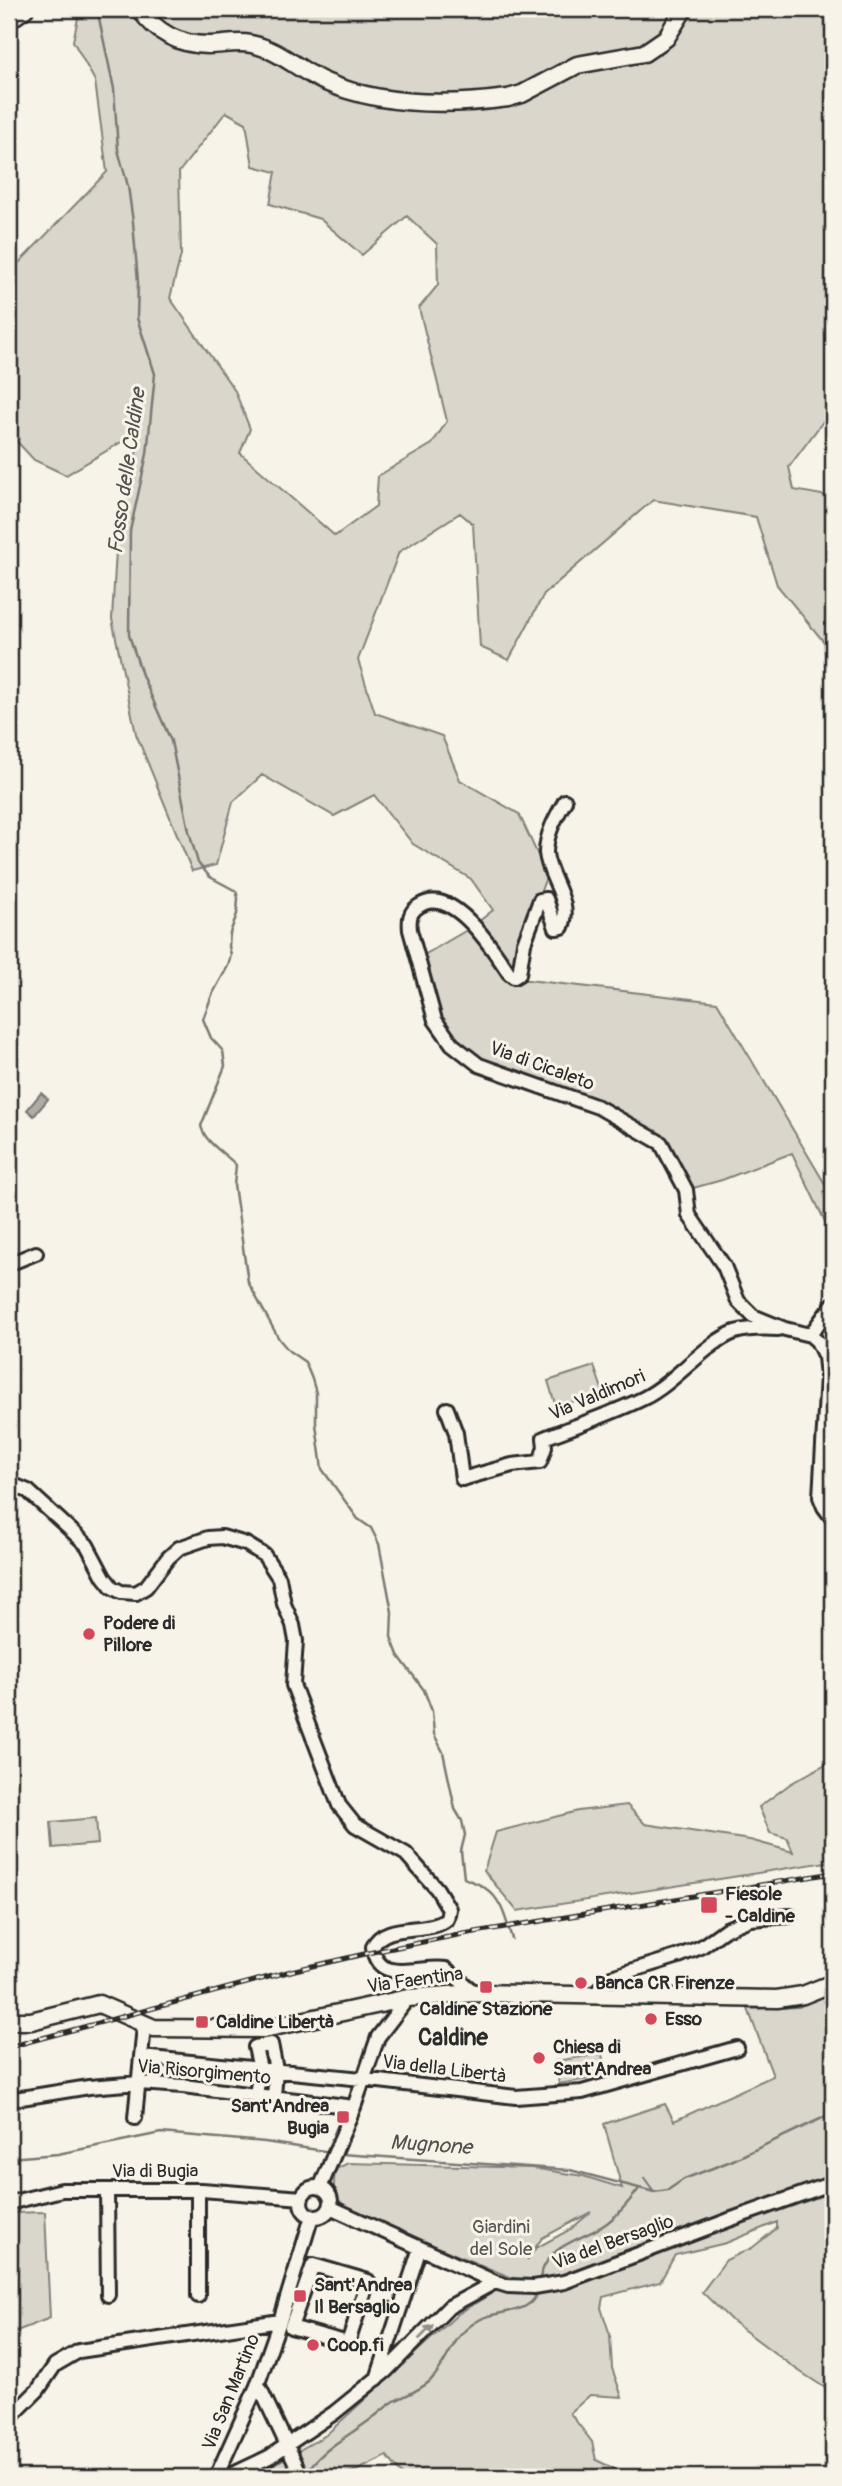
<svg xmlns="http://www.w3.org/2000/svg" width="842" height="2486" font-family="Pangolin,sans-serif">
  <rect width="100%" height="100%" fill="#f7f3e8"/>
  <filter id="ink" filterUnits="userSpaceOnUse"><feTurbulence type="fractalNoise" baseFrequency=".0143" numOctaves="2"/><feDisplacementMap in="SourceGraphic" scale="14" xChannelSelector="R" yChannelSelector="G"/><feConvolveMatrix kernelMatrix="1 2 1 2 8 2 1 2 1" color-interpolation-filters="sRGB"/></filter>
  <g filter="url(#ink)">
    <path fill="#dad6cc" stroke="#82807c" stroke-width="2" fill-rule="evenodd" d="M80 9H833V408L789 467 794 490 833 497V653L777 585 756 517 653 500 544 594 509 660 480 647 473 524 460 513 399 552 358 660 375 713 442 736 460 780 519 814 547 875 516 955 520 979 717 1002 831 1194 833 1193V1238L792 1153 722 1180 686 1190 661 1143 598 1107 479 1065 435 1020 419 958 472 927 493 910 471 879 413 844 374 795 334 816 262 775 233 802 216 865 192 871 136 734 112 619 118 516 134 481 138 432 66 475 34 460 9 433V273L107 172 95 81 73 41ZM226 112 246 123 253 166 276 172 270 204 320 219 362 255 407 216 437 244 438 285 419 308 447 421 432 444 378 476 376 506 335 536 240 453 250 429 235 391 170 298 181 255 179 172Z
      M594 1366 603 1392 556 1407 548 1381Z
      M833 1659V1722L827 1710Z
      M833 1760V1861L517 1911 484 1871 496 1832 578 1811 627 1805 645 1824 750 1840 793 1852 787 1838 770 1833 759 1807 790 1784Z
      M96 1818 98 1844 53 1848 51 1822Z
      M833 1990V2393L796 2369 732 2321 702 2292 726 2260 752 2248 777 2228V2222L726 2243 675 2255 660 2282 603 2297 601 2308 610 2335 612 2368 622 2397 590 2395 570 2413 592 2442 596 2460 615 2469 616 2477H404L387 2456 358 2470 334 2477H252L326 2435 458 2314 515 2279 349 2211C334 2196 331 2190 336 2169L348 2163 532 2168 583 2176 622 2188 604 2124 665 2104 674 2121 773 2076 748 2009 799 2007ZM591 2212 571 2229 536 2248 527 2260 542 2238Z
      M602 2054 606 2076 559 2084 555 2061Z
      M45 2212 50 2318 9 2334V2213Z"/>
    <path fill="#afaca4" stroke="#7a7874" stroke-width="2" d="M41 1093 48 1099 34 1116 27 1110Z"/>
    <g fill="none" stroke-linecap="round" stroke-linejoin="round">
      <path stroke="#7a7874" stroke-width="2.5" d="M97 9 114 89 118 150 128 186 133 222 138 282 137 318 155 374 147 454 130 531 129 635 142 675 171 741 189 831 198 863 210 877 236 891 238 898 237 914 230 933 229 946 231 955 228 966 212 995 203 1019 211 1038 223 1051 225 1066 201 1126C205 1143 225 1153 236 1165L234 1185 248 1282 279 1339 289 1351 305 1362 312 1379 316 1393V1424L322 1469 358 1519 371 1528 379 1544 392 1612 391 1637 398 1655 424 1690 432 1711 434 1734 443 1752 455 1809 462 1821 465 1835 461 1851 464 1878C471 1882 479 1883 485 1888 502 1899 506 1920 512 1939
        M341 2154 570 2170 654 2192 668 2190 684 2179 731 2161 833 2113
        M9 2158 58 2154 161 2133 265 2142 331 2152
        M644 2178 654 2192
        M539 2282C546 2242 579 2243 607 2223 619 2214 629 2202 638 2190
        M306 2473C321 2450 345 2438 367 2422 376 2416 384 2408 393 2402 406 2395 419 2391 430 2381 452 2359 449 2336 481 2319 499 2309 533 2316 538 2289"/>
      <defs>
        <path id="minor" d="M565 801C556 817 546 834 546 853 548 878 573 901 562 927L556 928 546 899 540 900 524 943 519 974 514 977 509 973C493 949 452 884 419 906 409 912 409 920 410 930L435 1020 452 1044 479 1065 598 1107 661 1143 686 1190 689 1215 724 1266 738 1301 753 1316 785 1329 810 1335 817 1341 825 1357 827 1376 820 1497 824 1507 833 1519
          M9 1264 36 1253
          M810 1335 833 1304
          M447 1409 456 1433 462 1479 512 1465 540 1462 545 1447 544 1438C577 1425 612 1414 644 1398 676 1382 704 1344 735 1332 749 1328 764 1328 778 1329
          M9 1483 28 1491 87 1545 104 1577 112 1587 121 1592 136 1593 146 1587 168 1558 179 1548 208 1538 222 1537 246 1544 264 1555 279 1578 284 1604 293 1625 296 1641 293 1685 339 1805 355 1825 406 1854 437 1889 449 1909 447 1919C429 1935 383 1921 373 1947 377 1986 420 1965 446 1969L475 1993
          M595 1994 611 1977 679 1956 701 1947 726 1929 750 1919 790 1916
          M141 2057 362 2079 516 2097 582 2092 737 2048
          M256 2095 260 2069 255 2047 271 2044 276 2070 274 2097
          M9 2100 89 2087 139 2083 183 2086 354 2107
          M135 2118 144 2026
          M301 2202a15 15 0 1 1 30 0a15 15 0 1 1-30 0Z
          M320 2188 354 2107 378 2037 408 1998
          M107 2190 108 2295
          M9 2203 62 2190H202L302 2198
          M330 2207 495 2282 508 2286 534 2287 564 2282 729 2220 833 2183
          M313 2265 368 2281 348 2343 291 2327Z
          M198 2296V2190
          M377 2379 420 2248
          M257 2386 260 2388 302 2477
          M9 2419 38 2390 55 2365 79 2351 280 2321
          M216 2477 257 2386 280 2321 312 2216
          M227 2477 269 2457 334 2413 386 2371 449 2307 495 2282"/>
        <path id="major" d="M140 9C156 33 180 45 208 45 223 45 237 41 251 44 278 49 299 70 323 81 380 106 448 106 508 98L522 94 577 65 644 53 666 38 684 9
          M9 20 25 9
          M9 2021H31L99 2004 154 2028 264 2029 408 1998 475 1993 777 1999 803 1995 833 1983"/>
      </defs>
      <use href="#minor" stroke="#2b2b2b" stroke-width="18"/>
      <use href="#major" stroke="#2b2b2b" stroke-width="21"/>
      <use href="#minor" stroke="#f7f3e8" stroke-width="12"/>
      <use href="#major" stroke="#f7f3e8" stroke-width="16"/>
      <defs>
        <path id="rail" d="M9 2047 295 1970 373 1952 463 1934 833 1873"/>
      </defs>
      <use href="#rail" stroke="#2b2b2b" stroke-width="5"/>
      <use href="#rail" stroke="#f7f3e8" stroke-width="2.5" stroke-dasharray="8" stroke-linecap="butt"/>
    </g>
    <defs><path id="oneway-solid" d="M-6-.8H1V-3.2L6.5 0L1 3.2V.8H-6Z" transform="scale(1.75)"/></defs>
    <use fill="#918f8a" href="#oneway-solid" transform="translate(426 2332) rotate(-45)"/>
  </g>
  <g fill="#d1495b" stroke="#f7f3e8" stroke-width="2.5">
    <circle cx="89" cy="1634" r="7"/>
    <rect x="700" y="1896" width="18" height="18" rx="3.5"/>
    <circle cx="581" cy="1983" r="7"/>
    <rect x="479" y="1980" width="14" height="14" rx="3.5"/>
    <circle cx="651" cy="2019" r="7"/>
    <rect x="195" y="2015" width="14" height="14" rx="3.5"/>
    <circle cx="539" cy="2058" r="7"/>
    <rect x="336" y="2110" width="14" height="14" rx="3.5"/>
    <rect x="293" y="2289" width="14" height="14" rx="3.5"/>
    <circle cx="313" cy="2345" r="7"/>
  </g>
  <g text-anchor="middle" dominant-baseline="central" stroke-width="6" stroke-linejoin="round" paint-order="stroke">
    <g font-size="19" fill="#2b2b2b" stroke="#f7f3e8">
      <text transform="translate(542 1066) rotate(20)">Via di Cicaleto</text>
      <text transform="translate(597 1395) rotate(-23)">Via Valdimori</text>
      <text transform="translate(415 1980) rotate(-8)">Via Faentina</text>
      <text transform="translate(444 2069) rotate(7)">Via della Libertà</text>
      <text transform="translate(204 2072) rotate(5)">Via Risorgimento</text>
      <text x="155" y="2171">Via di Bugia</text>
      <text transform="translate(613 2242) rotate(-20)">Via del Bersaglio</text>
      <text transform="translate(231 2392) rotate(-68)">Via San Martino</text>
    </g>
    <g font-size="19" font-weight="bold" fill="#2b2b2b" stroke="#f7f3e8" text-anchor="start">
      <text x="103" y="1623">Podere di<tspan x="103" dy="22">Pillore</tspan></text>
      <text x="725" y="1894">Fiesole<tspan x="725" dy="22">- Caldine</tspan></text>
      <text x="595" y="1983">Banca CR Firenze</text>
      <text x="486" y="2009" text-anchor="middle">Caldine Stazione</text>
      <text x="665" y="2019">Esso</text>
      <text x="216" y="2022">Caldine Libertà</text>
      <text x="553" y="2047">Chiesa di<tspan x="553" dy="22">Sant'Andrea</tspan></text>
      <text x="329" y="2106" text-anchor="end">Sant'Andrea<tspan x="329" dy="22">Bugia</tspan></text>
      <text x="314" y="2285">Sant'Andrea<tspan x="314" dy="22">Il Bersaglio</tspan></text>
      <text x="327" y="2345">Coop.fi</text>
    </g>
    <g font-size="19" fill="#575653" stroke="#f7f3e8">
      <text x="501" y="2227">Giardini<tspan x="501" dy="22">del Sole</tspan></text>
    </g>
    <g font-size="21" font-style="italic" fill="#53524f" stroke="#f7f3e8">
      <text transform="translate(127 471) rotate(-82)">Fosso delle Caldine</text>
      <text transform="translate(431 2145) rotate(4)">Mugnone</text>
    </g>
    <g font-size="23" font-weight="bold" fill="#2b2b2b" stroke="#f7f3e8">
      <text x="453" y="2037">Caldine</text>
    </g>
  </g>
  <rect width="842" height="2486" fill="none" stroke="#f7f3e8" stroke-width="35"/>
  <rect x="18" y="18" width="807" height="2451" fill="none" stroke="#2b2b2b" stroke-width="2.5" filter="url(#ink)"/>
</svg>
